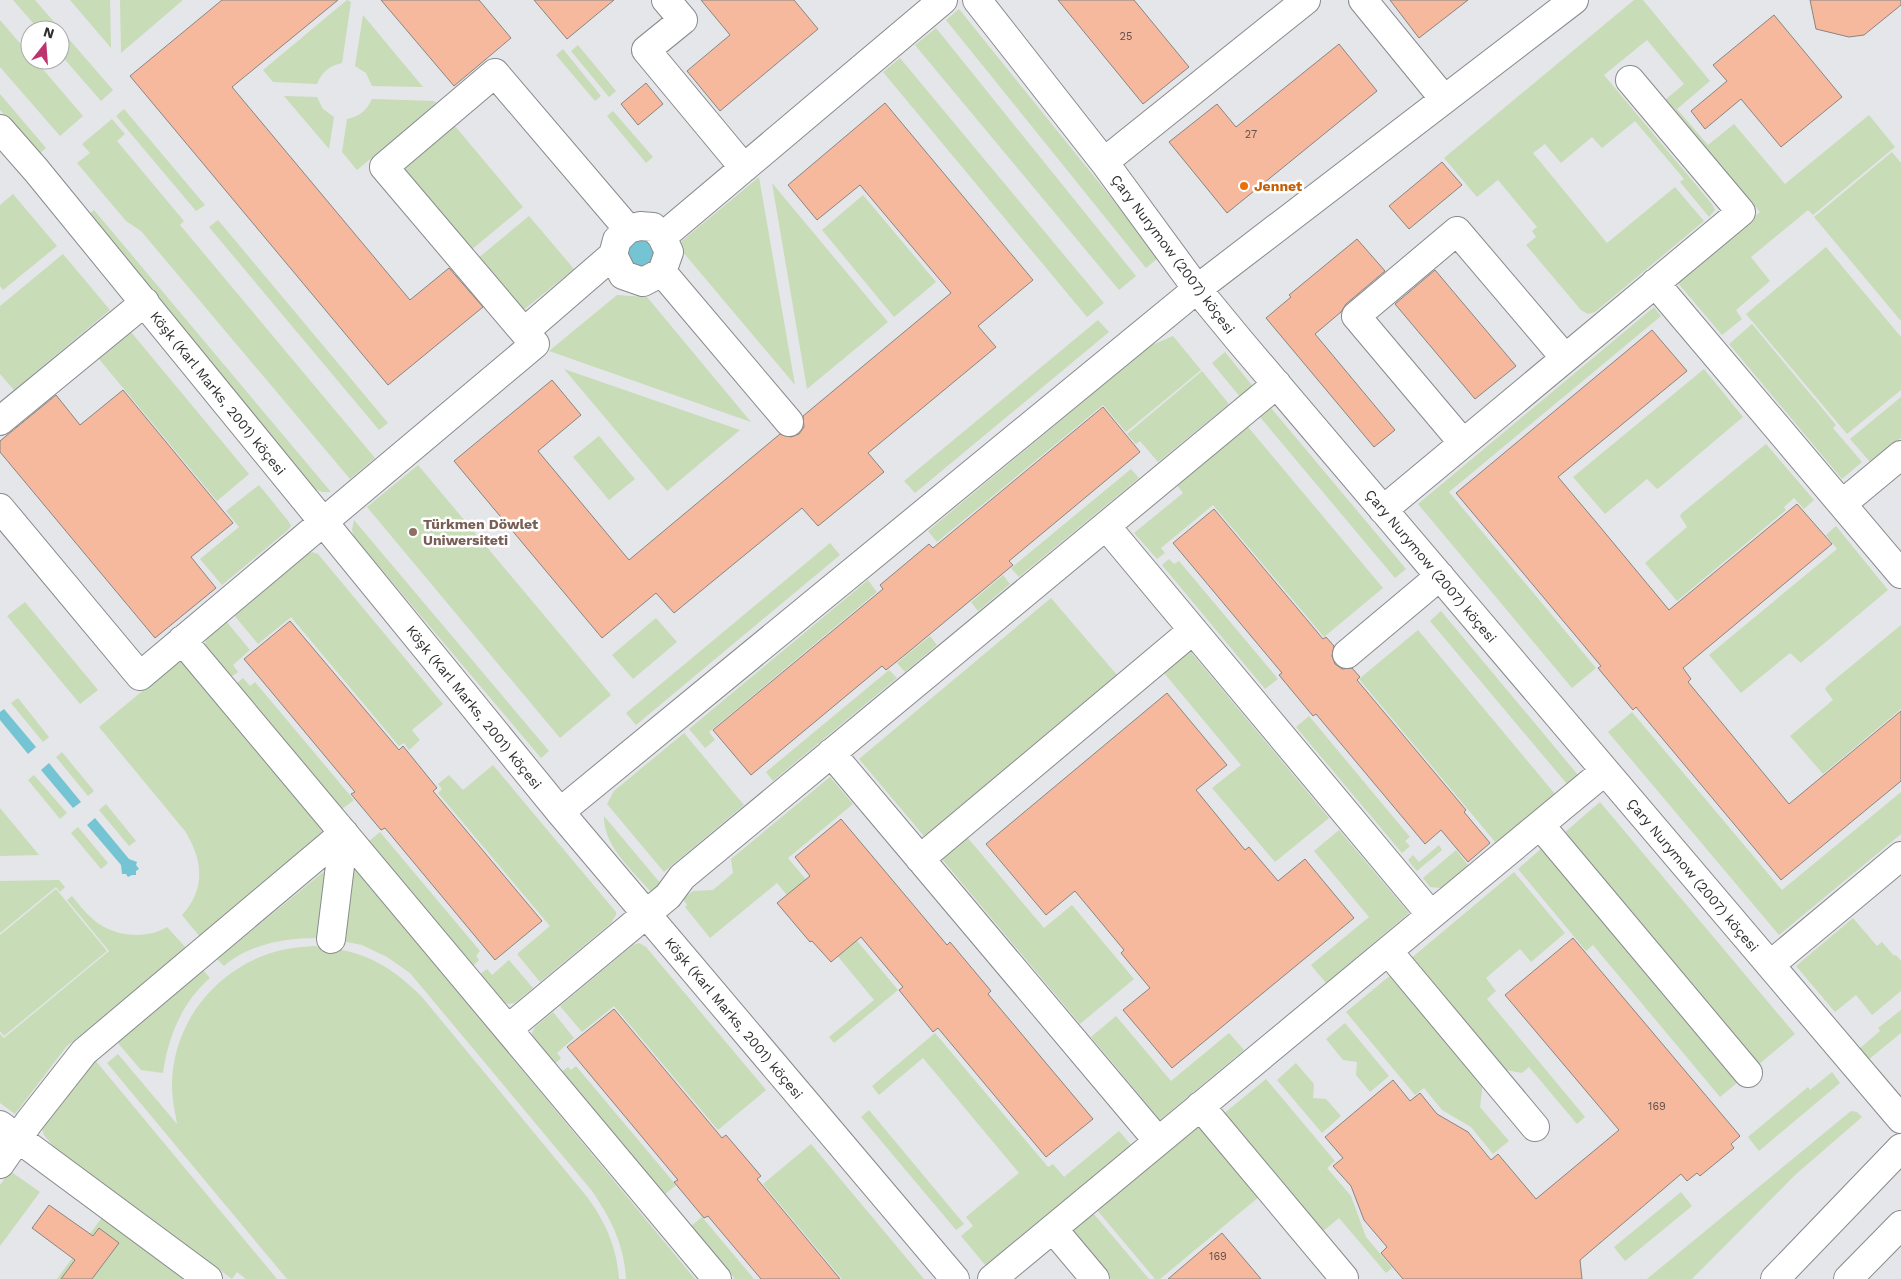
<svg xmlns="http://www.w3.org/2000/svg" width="1901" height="1279" font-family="'Work Sans',sans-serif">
  <rect width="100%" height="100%" fill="#e4e6e9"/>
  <path fill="#c8dcb8" d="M13 0H35L113 90 101 101 60 54V30H39Z
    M70 0H110L111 48Z
    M120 0H183L121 53Z
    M347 0 351 2 342 63C329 66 322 72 317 84L273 82 263 70Z
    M1634 0H1643L1710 81 1677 109 1708 145 1734 124 1785 184 1869 115 1895 147 1813 215 1808 210 1751 257 1770 281 1736 310 1742 319 1722 335 1677 282 1760 212 1665 100 1684 84 1647 40 1604 75 1712 204 1715 210 1709 217 1680 182 1684 179 1635 121 1602 148 1592 137 1561 163 1545 144 1533 153 1607 243 1675 187 1704 221 1595 312 1588 314 1581 310 1526 245 1536 237 1532 231 1537 227 1498 180 1477 197 1444 158Z
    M959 9 1159 257 1146 268 946 20Z
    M363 15 423 87 372 86 366 73 355 66Z
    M0 20 30 55V60H35L83 116 60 136 0 67Z
    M936 28 1136 276 1119 290 915 45Z
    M578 45 616 91 609 97 571 51Z
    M563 49 601 96 595 101 556 55Z
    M900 58 1104 303 1087 317 883 72Z
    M0 94 46 148 39 154 0 110Z
    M284 96 317 97 323 109 334 117 329 149Z
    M372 99 434 101 437 104 357 170 342 152 347 119C359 117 367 110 372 99Z
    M124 109 205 205 196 211 116 116Z
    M613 111 653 157 646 163 607 116Z
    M112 119 125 134 117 141 184 221 180 225 375 458 350 479 141 231 126 221 77 163 90 153 82 144Z
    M454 125 523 207 470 251 401 169Z
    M1892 152 1901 163V321L1814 217Z
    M759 177 795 385 677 245Z
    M772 183 888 322 807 389Z
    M13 194 57 246 3 290 0 286V205Z
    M863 195 936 282 894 317 822 230Z
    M94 210 331 492H322L313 488 86 217Z
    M529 216 574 269 521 312 477 259Z
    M218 220 388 423 379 430 209 227Z
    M1826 247 1901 337V390L1847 434 1746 314Z
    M63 254 110 310 14 390 0 374V306Z
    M617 295 647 297 751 422 549 351Z
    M1654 307 1661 316 1449 492 1596 668 1572 688 1418 504Z
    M1098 320 1109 332 915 493 904 481Z
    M1752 324 1836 425 1833 428 1862 462 1842 479 1729 344Z
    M131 332 249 474 217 501 99 359Z
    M1173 336 1201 370 1126 432 1103 405 937 542 928 531 1150 346Z
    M1225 352 1255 389 1242 399 1212 363Z
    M564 369 740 430 667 491Z
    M1704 369 1743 417 1660 487 1657 489 1647 479 1605 514 1573 477Z
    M1202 371 1229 404 1158 462 1140 441 1136 444 1127 434Z
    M1901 397V438L1871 463 1850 439Z
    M1271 408 1406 569 1395 578 1260 417Z
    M1248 427 1383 588 1324 637 1213 505 1161 548 1165 553 1157 559 1134 533 1183 493 1177 485Z
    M599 436 635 479 609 500 573 457Z
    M1766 444 1814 500 1804 509 1794 498 1784 507 1786 510 1677 601 1645 563 1687 527 1680 516 1682 513Z
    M418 465 611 695 560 738 367 507Z
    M1131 469 1139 478 1019 577 1011 568Z
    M259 485 289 522 291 526 288 530 222 585 200 559 239 527 226 511Z
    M354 520 549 751 541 758 354 537 352 530Z
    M1836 526 1888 590 1803 661 1801 663 1790 653 1741 693 1709 655 1837 549 1826 535Z
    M830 543 840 555 636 725 626 713Z
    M312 552 318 554 443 704 412 730 420 740 409 750 404 743 399 746 291 617 258 644 234 615 308 553Z
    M1169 559 1174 564 1179 561 1278 679 1265 689 1162 565Z
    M1003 575 1010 584 978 611 971 602Z
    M868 580 877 592 709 732 715 740 705 748 689 729Z
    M1051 598 1117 675 924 836 859 759Z
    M25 602 98 690 80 704 7 616Z
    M1441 611 1578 775 1567 784 1430 621Z
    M656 618 677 642 633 679 612 655Z
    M226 621 250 650 233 665 238 672 231 677 205 644 207 637Z
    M1901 625V709L1823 774 1790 736 1833 700 1825 689 1827 686Z
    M1418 630 1555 794 1496 843 1359 679Z
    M930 636 937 645 905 672 897 663Z
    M1190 651 1329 818 1275 862 1212 788 1241 765 1164 673Z
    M181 659 326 833 200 937 182 915C206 889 203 860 185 831L99 727Z
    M889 670 897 678 773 781 766 772Z
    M243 678 250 686 255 682 354 800 342 809 236 684Z
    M18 698 49 737 43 742 11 703Z
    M1632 712 1782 890 1901 792V834L1779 935 1608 732Z
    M1309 716 1410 837 1405 841 1410 846 1402 853 1296 727Z
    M684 733 744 805 664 872 607 804 614 791Z
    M62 752 94 791 88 796 56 757Z
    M493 765 616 912V915L611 923 540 982 517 954 550 926 438 793 442 789 438 784 449 775 463 790Z
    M34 775 67 813 60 819 28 780Z
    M830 777 853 804 788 858 898 990 834 1043 829 1037 874 1000 777 883 710 938 685 907 687 905 683 899 693 891 713 890 733 873 731 859Z
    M1600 802 1795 1034 1758 1065 1564 833Z
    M106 804 136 841 129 846 99 810Z
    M0 808 39 855 0 856Z
    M604 816 661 884 651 892C633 871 603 846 604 816Z
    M78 827 108 863 101 869 71 833Z
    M1339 830 1409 913 1326 983 1311 965 1369 917 1314 851Z
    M380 832 480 951 476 956 479 960 473 966 369 841Z
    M967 837 1044 928 1072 905 1134 979 1080 1024 941 858Z
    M1439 845 1442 850 1417 871 1408 860 1413 855 1419 862Z
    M1542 848 1738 1082 1720 1097 1593 945 1586 951 1518 869Z
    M1456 850 1468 865 1441 888 1430 887 1423 878Z
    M333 864 323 938C289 937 250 943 224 966L217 959Z
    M352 864 695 1279H626C624 1244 611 1219 592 1191L410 973 387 957 362 945 342 941Z
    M1514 872 1565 933 1531 962 1520 949 1486 978 1496 991 1487 999 1585 1117 1577 1124 1529 1067 1522 1073 1501 1069 1409 960Z
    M59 880 65 887 60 892 56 887 0 933V881Z
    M56 889 107 951 4 1036 0 1031V935Z
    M72 896C80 906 89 917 99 924 119 937 147 939 167 927L186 948 66 1047 15 1114 0 1103V1034L4 1038 109 951 67 900Z
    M1853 918 1877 946 1882 942 1894 956 1896 955 1901 961V991L1872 1015 1856 995 1835 1012 1796 966Z
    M639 943 646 947 766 1090 718 1130 614 1006 582 1032 560 1006 633 945Z
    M314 946C362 950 388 963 422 997L588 1198C606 1223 617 1248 619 1279H287L107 1063 118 1054 177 1124C175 1111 172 1099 172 1086 172 1027 211 975 265 955 281 949 297 947 314 946Z
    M509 960 533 988 515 1003 508 1004 502 1001 480 974 487 969 492 975Z
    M203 970 210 978C182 1002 168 1037 163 1073L141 1070 117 1042Z
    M1392 974 1483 1082 1480 1107 1509 1141 1493 1154 1471 1127 1442 1110 1424 1088 1415 1095 1346 1012Z
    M1901 1010V1033L1868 1060 1859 1049 1880 1031 1878 1028Z
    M553 1012 574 1038 557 1053 561 1058 555 1064 534 1039 532 1033 535 1027Z
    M1116 1016 1171 1081 1229 1033 1244 1050 1160 1120 1091 1037Z
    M1345 1023 1389 1076 1370 1092 1356 1075 1357 1062 1343 1060 1326 1039Z
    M935 1033 1048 1167 1053 1164 1064 1177 1119 1131 1132 1146 986 1266 961 1236 973 1226 966 1217 1019 1173 923 1058 879 1095 872 1086Z
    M95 1060 277 1279H246L237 1272 232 1279 54 1147 44 1135 42 1129 44 1124Z
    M1296 1063 1314 1084 1313 1098 1326 1099 1341 1116 1322 1133 1277 1080Z
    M576 1066 676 1185 664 1195 561 1072 568 1067 571 1070Z
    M1832 1072 1840 1083 1759 1151 1748 1137 1808 1087 1810 1090Z
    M1266 1079 1335 1161 1327 1168 1351 1196 1366 1237 1392 1268 1386 1273 1339 1218 1321 1233 1222 1115Z
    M869 1110 964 1224 956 1230 861 1117Z
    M1851 1111 1857 1112 1862 1117 1795 1175 1692 1279H1647Z
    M1200 1123 1260 1196 1160 1279H1155L1097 1210Z
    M811 1144 924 1279H842L763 1184Z
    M10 1171 40 1192 0 1246V1185Z
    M1681 1192 1692 1206 1625 1261 1614 1247Z
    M1093 1213 1149 1279H1111L1071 1231Z
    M103 1216 188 1279H57Z
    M702 1217 754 1279H735L691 1226Z"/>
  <path fill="#74c4d3" d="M625 254a16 16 0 1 1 32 0a16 16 0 1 1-32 0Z
    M4 709 36 747 28 754 0 720V712Z
    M49 763 81 802 73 808 41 770Z
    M95 818 129 859 137 862 136 865 139 869 136 871V875H132L128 877 126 874H122L121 865 87 825Z"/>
  <path fill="#f7b99d" stroke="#888583" d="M222 0H338L232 87 410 300 449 268 483 307 388 385 130 76Z
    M381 0H479L511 38 454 86Z
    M534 0H614L567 39Z
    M701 0H794L818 29 720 111 687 71 730 35Z
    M1058 0H1134L1189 67 1143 104Z
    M1390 0H1468L1419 38Z
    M1810 0H1901V5L1864 35 1849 37 1816 29Z
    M1774 15 1842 97 1781 147 1741 99 1705 129 1691 111 1727 81 1713 65Z
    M1339 44 1377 91 1227 213 1169 142 1217 104 1236 127Z
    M646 83 663 104 638 125 621 104Z
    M885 103 1033 280 978 326 996 347 868 453 884 472 818 526 802 508 674 613 656 593 602 638 454 461 552 380 581 415 538 451 629 560 780 434 791 437 799 434 804 427 803 416 951 293 860 185 817 220 788 185Z
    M1442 162 1462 185 1409 229 1389 206Z
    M1357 239 1385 271 1346 304 1341 312 1315 334 1395 430 1374 447 1266 318 1291 297 1289 295Z
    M1435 270 1516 366 1475 399 1395 304Z
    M1652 330 1687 371 1558 477 1596 522 1669 610 1797 504 1832 544 1683 668 1691 679 1688 682 1789 804 1901 711V781L1781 880 1636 707 1633 710 1598 668 1601 666 1456 493Z
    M123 390 233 523 191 557 216 588 155 638 0 452V441L56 395 80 425Z
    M1103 407 1140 452 1009 561 1013 565 906 654 886 670 882 666 751 775 713 730 883 589 880 585 929 544 933 548Z
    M1214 509 1323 639 1326 637 1334 646 1332 656 1335 664 1342 669 1352 668 1360 677 1357 680 1466 810 1464 812 1490 843 1468 862 1441 830 1425 844 1316 714 1313 716 1279 675 1282 673 1173 543Z
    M290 621 399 750 403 746 437 788 433 791 542 921 495 960 385 828 381 830 351 794 355 792 244 659Z
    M1167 693 1227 765 1196 790 1245 850 1249 847 1278 881 1305 859 1354 918 1172 1068 1123 1010 1150 988 1121 953 1124 950 1075 891 1046 915 986 844Z
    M841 819 947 945 950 942 991 991 988 994 1093 1119 1046 1157 938 1028 933 1032 899 990 903 987 861 937 831 962 812 941 810 942 777 903 810 876 795 857Z
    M1573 938 1740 1136 1731 1144 1734 1148 1700 1176 1697 1173 1687 1181 1681 1174 1580 1260 1582 1279H1403L1381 1253 1387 1247 1364 1220 1351 1186 1333 1166 1343 1158 1325 1137 1393 1080 1410 1101 1420 1093 1437 1114 1468 1132 1491 1160 1498 1154 1536 1199 1619 1130 1505 995Z
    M614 1009 722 1138 726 1135 761 1176 757 1179 840 1279H761L708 1216 704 1218 674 1182 678 1180 567 1047Z
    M49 1205 93 1236 99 1228 119 1243 92 1279H61L75 1260 32 1228Z
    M1222 1233 1261 1279H1168Z"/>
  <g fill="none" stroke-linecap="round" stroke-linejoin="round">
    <defs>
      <path id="minor" d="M666 0 683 20 646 50 744 168
        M977 0 1104 162 1197 289 1239 340 1901 1119
        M1363 0 1444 99
        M0 129 36 170 560 812 955 1279
        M1104 162 1306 0
        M640 226 653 227 662 237 669 252 662 272 643 282 623 275 613 255 617 240 628 229Z
        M662 237 943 0
        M662 272 789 422
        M1655 283 1901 574
        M524 332 384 167 495 73 628 229
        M0 421 145 302
        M1463 443 1356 316 1457 231 1565 358
        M1842 504 1901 455
        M0 508 140 676 535 344 524 332 613 255
        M1383 510 1741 212 1630 80
        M1106 526 1431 915
        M182 640 717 1279
        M1347 654 1440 576
        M831 753 1158 1141
        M560 812 1197 289 1574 0
        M1540 825 1748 1073
        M920 859 1193 630
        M331 939 344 833
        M1388 951 1535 1127
        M1770 965 1901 856
        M508 1029 668 896 682 877 1277 384
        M1200 1106 1344 1278
        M0 1125 208 1279
        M0 1164 29 1122 84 1052 344 833
        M1053 1229 1095 1279
        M992 1279 1605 771"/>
      <path id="major" d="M1775 1279 1901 1148
        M1848 1279 1901 1225"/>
    </defs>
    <use href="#minor" stroke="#888a8d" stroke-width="30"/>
    <use href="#major" stroke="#888a8d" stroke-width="30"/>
    <use href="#minor" stroke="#fff" stroke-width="28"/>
    <use href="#major" stroke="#fff" stroke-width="28"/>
  </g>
  <circle fill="#e8710a" stroke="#fff" stroke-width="2" cx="1244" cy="186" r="5"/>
  <circle fill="#8d6e63" stroke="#fff" stroke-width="2" cx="413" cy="532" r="5"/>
  <g text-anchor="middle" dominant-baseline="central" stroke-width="5" stroke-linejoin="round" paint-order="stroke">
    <g font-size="11" fill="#60514a">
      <text x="1126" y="36">25</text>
      <text x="1251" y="134">27</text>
      <text x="1657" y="1106">169</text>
      <text x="1218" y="1256">169</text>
    </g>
    <g font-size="14" font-weight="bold" fill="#c56008" stroke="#fff" text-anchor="start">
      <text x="1254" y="186">Jennet</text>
    </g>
    <g font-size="14" fill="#2d2e2f" stroke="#fff">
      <text transform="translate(1173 254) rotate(53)">Çary Nurymow (2007) köçesi</text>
      <text transform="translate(218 393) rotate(51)">Köşk (Karl Marks, 2001) köçesi</text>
      <text transform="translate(1431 566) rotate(50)">Çary Nurymow (2007) köçesi</text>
      <text transform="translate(474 707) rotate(51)">Köşk (Karl Marks, 2001) köçesi</text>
      <text transform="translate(1693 875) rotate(50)">Çary Nurymow (2007) köçesi</text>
      <text transform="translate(734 1018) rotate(50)">Köşk (Karl Marks, 2001) köçesi</text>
    </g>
    <g font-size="14" font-weight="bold" fill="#785e54" stroke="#fff" text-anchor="start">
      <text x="423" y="524">Türkmen Döwlet<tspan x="423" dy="16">Uniwersiteti</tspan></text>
    </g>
  </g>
  <g transform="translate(45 45) rotate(17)"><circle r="24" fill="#ffffff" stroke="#ababac"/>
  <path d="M0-4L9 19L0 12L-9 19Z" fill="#bd336e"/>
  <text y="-8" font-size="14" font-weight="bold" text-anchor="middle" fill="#2d2e2f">N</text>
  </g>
</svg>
